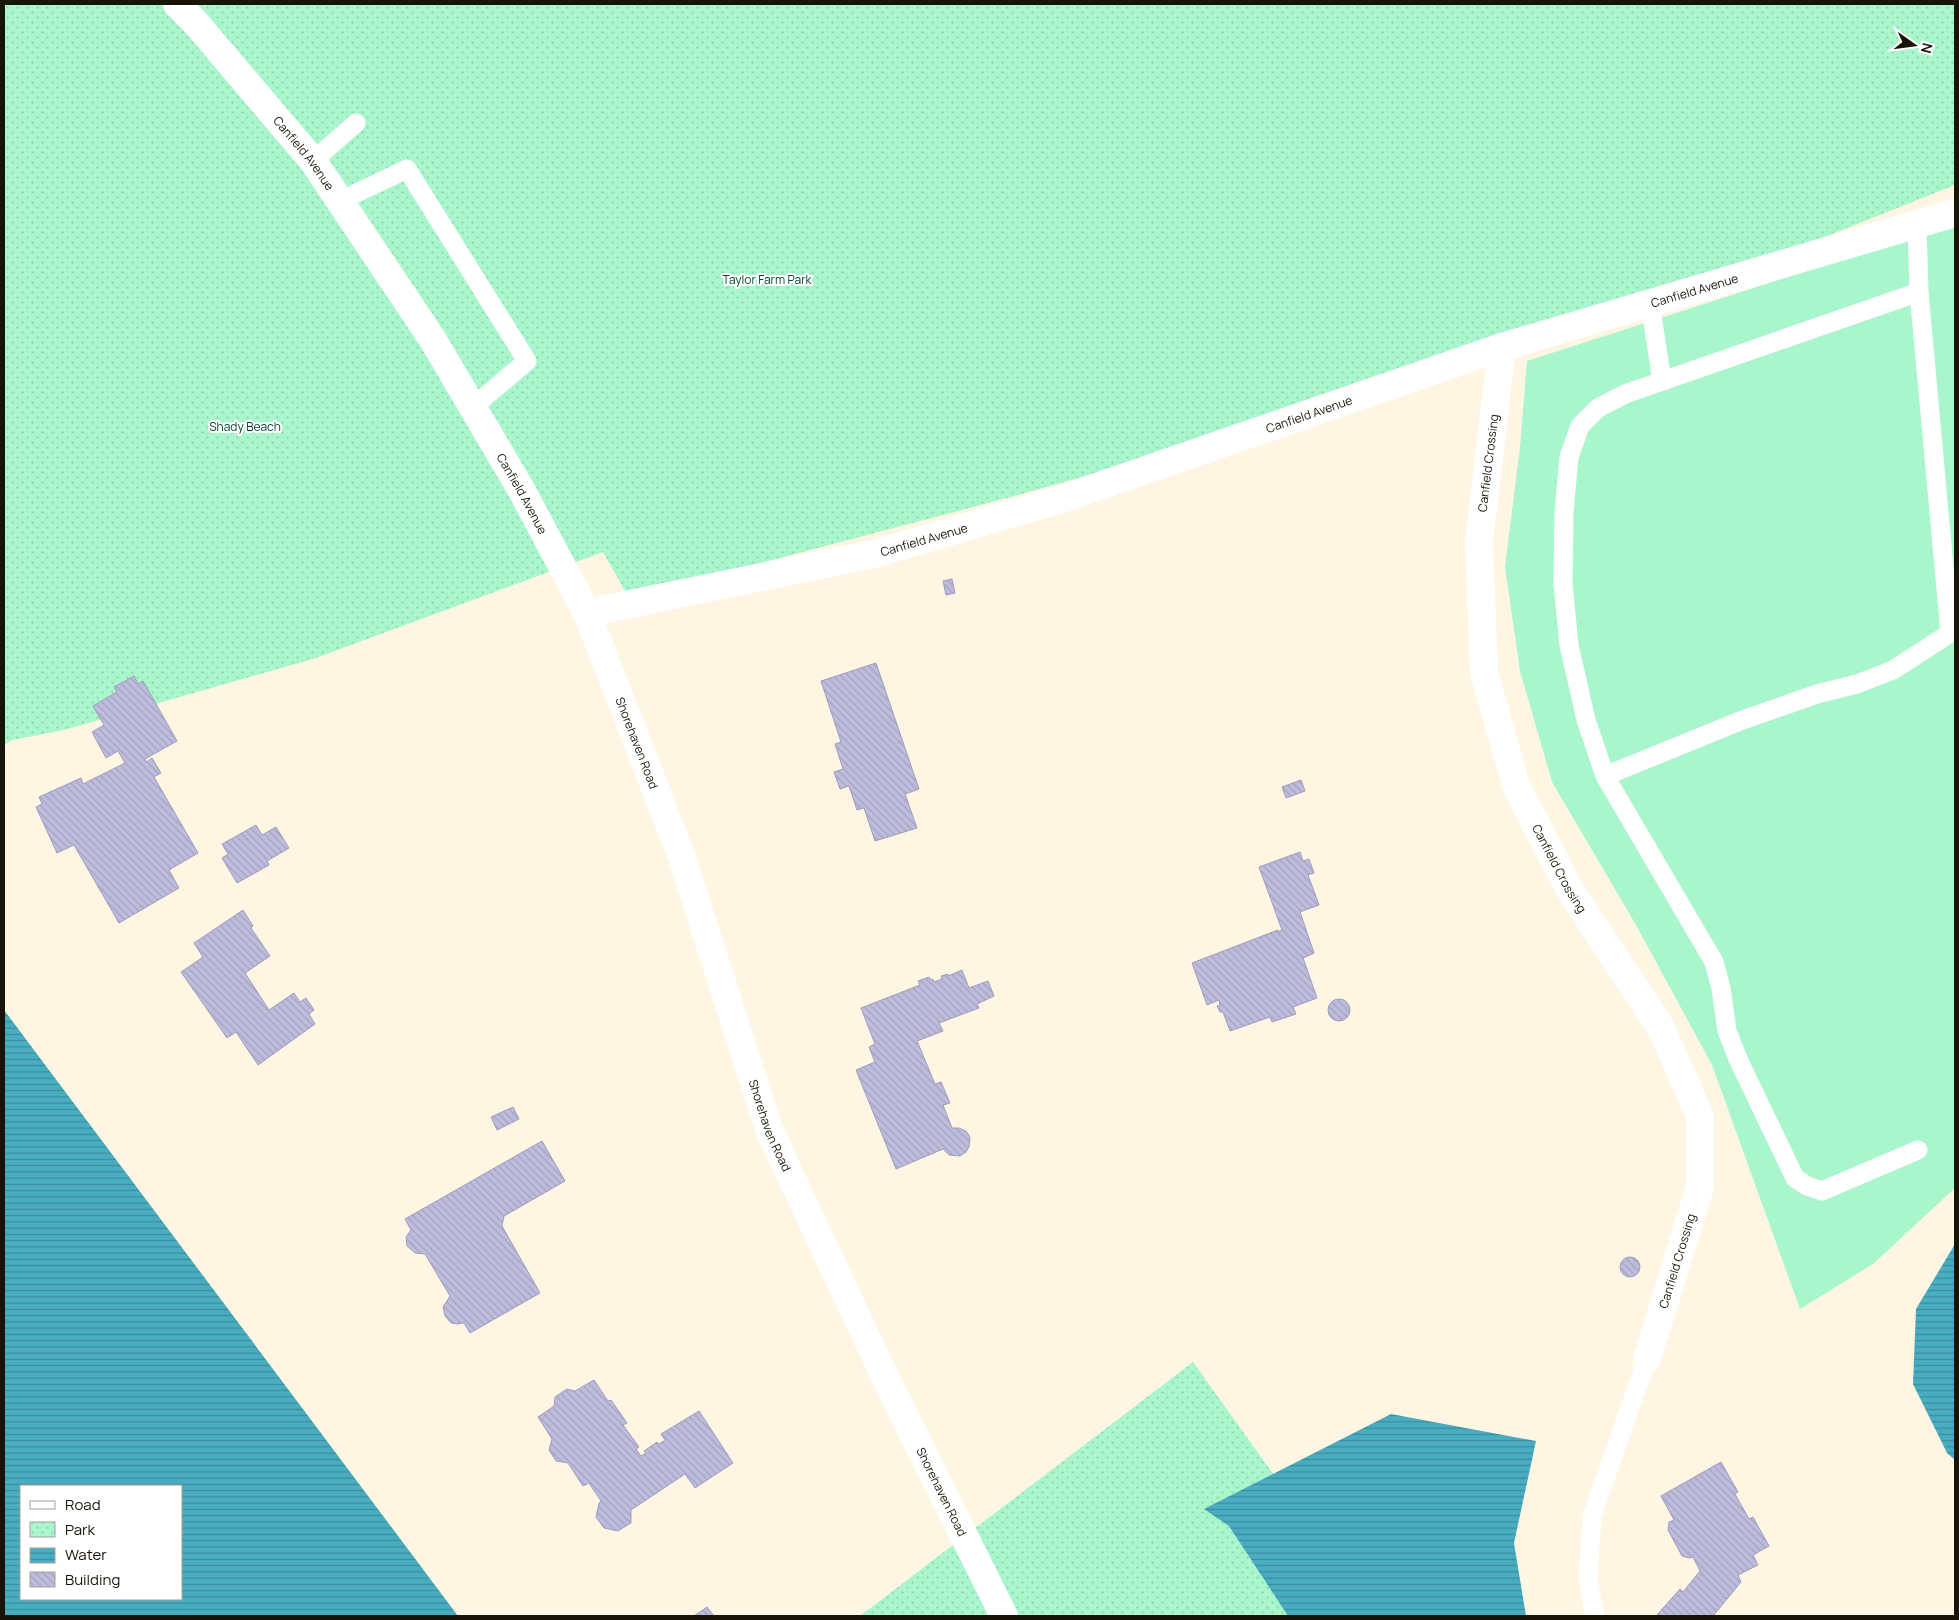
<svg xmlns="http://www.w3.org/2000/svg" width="1959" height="1620" font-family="Manrope,sans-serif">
  <defs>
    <pattern id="park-dots" width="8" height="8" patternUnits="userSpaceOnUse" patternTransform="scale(1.25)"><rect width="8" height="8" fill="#a9f6cd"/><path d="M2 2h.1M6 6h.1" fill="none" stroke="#91d2af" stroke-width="1.8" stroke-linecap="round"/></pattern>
    <pattern id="water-rules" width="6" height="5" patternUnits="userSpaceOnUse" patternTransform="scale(1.25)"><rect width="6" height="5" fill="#49adc1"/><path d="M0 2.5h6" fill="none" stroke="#3c8c9b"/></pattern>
    <pattern id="building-back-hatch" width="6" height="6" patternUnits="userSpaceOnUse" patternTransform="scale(1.25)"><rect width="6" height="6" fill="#bebcdd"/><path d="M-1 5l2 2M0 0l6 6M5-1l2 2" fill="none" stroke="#a3a1bc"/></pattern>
  </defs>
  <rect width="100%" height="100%" fill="#fef6e2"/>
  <path fill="#a9f6cd" d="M1955 223V1188L1873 1264 1800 1309 1712 1065 1636 925 1552 782 1520 671 1505 567 1520 447 1527 361Z"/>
  <path fill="url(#park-dots)" d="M4 4H1955V185L1757 264 1485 364 1007 498 629 598 603 552 313 659 64 730 12 740 4 745Z
    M1193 1362 1375 1616H860Z"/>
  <path fill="url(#water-rules)" fill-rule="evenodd" d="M4 1010 458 1616H4ZM21 1486H181V1599H21Z
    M1955 1244V1460L1947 1453 1913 1384 1916 1309Z
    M1391 1414 1536 1441 1514 1543 1526 1616H1288L1229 1526 1204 1509Z"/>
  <path fill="url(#building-back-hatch)" stroke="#9f9dbd" d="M952 579 955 593 946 595 943 581Z
    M876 663 919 789 905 794 917 828 875 841 864 808 857 810 849 786 840 789 834 772 843 769 835 744 841 742 821 681Z
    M134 676 138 684 143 681 177 741 145 759 147 762 152 758 161 773 154 777 198 853 169 870 179 888 119 923 74 845 57 853 36 807 42 804 39 797 81 778 83 784 125 763 118 751 106 758 92 732 104 725 93 706 117 692 114 687Z
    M1301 780 1305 791 1286 798 1282 787Z
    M256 825 262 835 276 827 289 848 267 861 269 865 237 883 222 858 228 854 222 844Z
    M1300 852 1303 861 1309 859 1314 873 1308 875 1319 905 1300 912 1314 953 1303 958 1317 998 1293 1007 1296 1014 1272 1022 1270 1017 1230 1031 1223 1012H1220L1217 1006 1220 1005 1219 1000 1207 1005 1192 963 1278 930V932L1282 930 1259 867Z
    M243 910 253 926 251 928 270 956 245 973 269 1010 294 993 300 1002 306 998 314 1010 309 1014 315 1024 258 1065 236 1032 227 1038 181 972 203 957 194 943Z
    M962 970 969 988 988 981 994 996 977 1004 979 1008 939 1023 943 1031 917 1041 935 1084 941 1082 950 1103 943 1105 952 1128H959L966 1131 970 1137 969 1147 966 1152 960 1156 949 1155 943 1149 896 1169 856 1070 875 1062 869 1047 875 1044 861 1008 920 985 918 981 929 977 931 980 933 979 934 982 942 979 941 976 948 974V976Z
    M1328 1010a11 11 0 1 1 22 0a11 11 0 1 1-22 0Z
    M513 1107 519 1119 497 1130 491 1117Z
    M542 1141 565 1181 504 1216 502 1226 540 1293 470 1333 464 1323 458 1324 451 1323 445 1316 443 1307 450 1296 425 1254 415 1253 407 1246 406 1237 411 1230 405 1219Z
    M1620 1267a10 10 0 1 1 20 0a10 10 0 1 1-20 0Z
    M594 1380 608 1401 611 1400 627 1423 623 1425 639 1447 636 1449 641 1456 646 1453 644 1451 657 1442 659 1444 665 1440 661 1434 699 1411 733 1463 695 1488 685 1474 631 1510V1523L618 1531 604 1528 596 1517 599 1503 601 1501 589 1483 583 1486 568 1463 556 1461 549 1450 552 1439 538 1417 554 1406 555 1397 567 1389 575 1391Z
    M1721 1462 1738 1492 1735 1494 1749 1519 1753 1517 1769 1546 1753 1555 1758 1565 1738 1575 1741 1582 1713 1616H1656L1680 1589 1683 1592 1700 1571 1693 1557 1689 1558 1682 1556 1668 1530 1669 1522 1674 1520 1661 1496Z
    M707 1607 714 1616H694Z"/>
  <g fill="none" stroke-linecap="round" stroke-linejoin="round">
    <path stroke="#fff" stroke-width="19" d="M313 161 356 123
      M340 201 407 169 527 361 473 407
      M1917 225 1919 292 1625 394 1598 408 1580 426 1569 457 1564 512 1563 584 1569 645 1586 720 1605 776 1714 962 1721 988 1727 1031 1738 1059 1795 1178 1807 1186 1822 1191 1918 1150
      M1919 292 1950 633
      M1650 303 1662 381
      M1605 776 1740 721 1817 694 1857 684 1893 670 1955 630
      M1595 1616 1588 1580 1592 1516 1647 1359"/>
    <g stroke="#fff" stroke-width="28">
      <path id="s1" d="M177 4 195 22 313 161 433 340 522 491 587 613 680 852 770 1132 887 1381 1004 1616"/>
      <path id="s2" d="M1502 347 1479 542 1484 672 1516 786 1570 890 1661 1028 1700 1116V1187L1647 1359"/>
      <path id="s3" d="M587 613 873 554 1059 500 1502 347 1955 213"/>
    </g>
  </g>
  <g text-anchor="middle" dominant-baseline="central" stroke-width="4" stroke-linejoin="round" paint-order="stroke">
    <g font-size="12" fill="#191408" stroke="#fff">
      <text stroke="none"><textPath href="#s1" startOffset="196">Canfield Avenue</textPath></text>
      <text stroke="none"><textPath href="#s3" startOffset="1155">Canfield Avenue</textPath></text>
      <text stroke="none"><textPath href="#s3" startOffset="750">Canfield Avenue</textPath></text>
      <text transform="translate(1488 463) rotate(-83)">Canfield Crossing</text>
      <text stroke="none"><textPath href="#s1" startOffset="601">Canfield Avenue</textPath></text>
      <text stroke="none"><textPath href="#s3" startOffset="345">Canfield Avenue</textPath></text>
      <text stroke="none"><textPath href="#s1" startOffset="876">Shorehaven Road</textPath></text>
      <text stroke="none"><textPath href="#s2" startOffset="538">Canfield Crossing</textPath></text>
      <text stroke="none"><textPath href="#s1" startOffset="1281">Shorehaven Road</textPath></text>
      <text transform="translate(1677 1261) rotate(-73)">Canfield Crossing</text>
      <text stroke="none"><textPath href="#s1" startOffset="1686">Shorehaven Road</textPath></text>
    </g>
    <g font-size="12" fill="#03462c" stroke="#fff">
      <text x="767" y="279">Taylor Farm Park</text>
      <text x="245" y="426">Shady Beach</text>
    </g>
  </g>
  <rect width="1959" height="1620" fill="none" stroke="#191408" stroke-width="10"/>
  <rect x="20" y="1485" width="162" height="115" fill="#ffffff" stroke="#a3a19c"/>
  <rect x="30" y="1501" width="25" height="8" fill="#ffffff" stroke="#a3a19c"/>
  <text x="65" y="1510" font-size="15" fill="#191408">Road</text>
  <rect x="30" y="1522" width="25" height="15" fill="url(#park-dots)" stroke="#a3a19c"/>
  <text x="65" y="1535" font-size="15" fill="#191408">Park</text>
  <rect x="30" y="1548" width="25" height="15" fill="url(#water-rules)" stroke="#a3a19c"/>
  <text x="65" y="1560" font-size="15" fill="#191408">Water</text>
  <rect x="30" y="1572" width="25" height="15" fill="url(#building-back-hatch)" stroke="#a3a19c"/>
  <text x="65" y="1585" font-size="15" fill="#191408">Building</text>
  <g transform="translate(1914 45) rotate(104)" stroke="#ffffff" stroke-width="4" paint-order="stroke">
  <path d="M0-4L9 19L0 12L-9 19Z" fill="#191408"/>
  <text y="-8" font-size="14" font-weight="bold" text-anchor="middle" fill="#191408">N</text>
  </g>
</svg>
